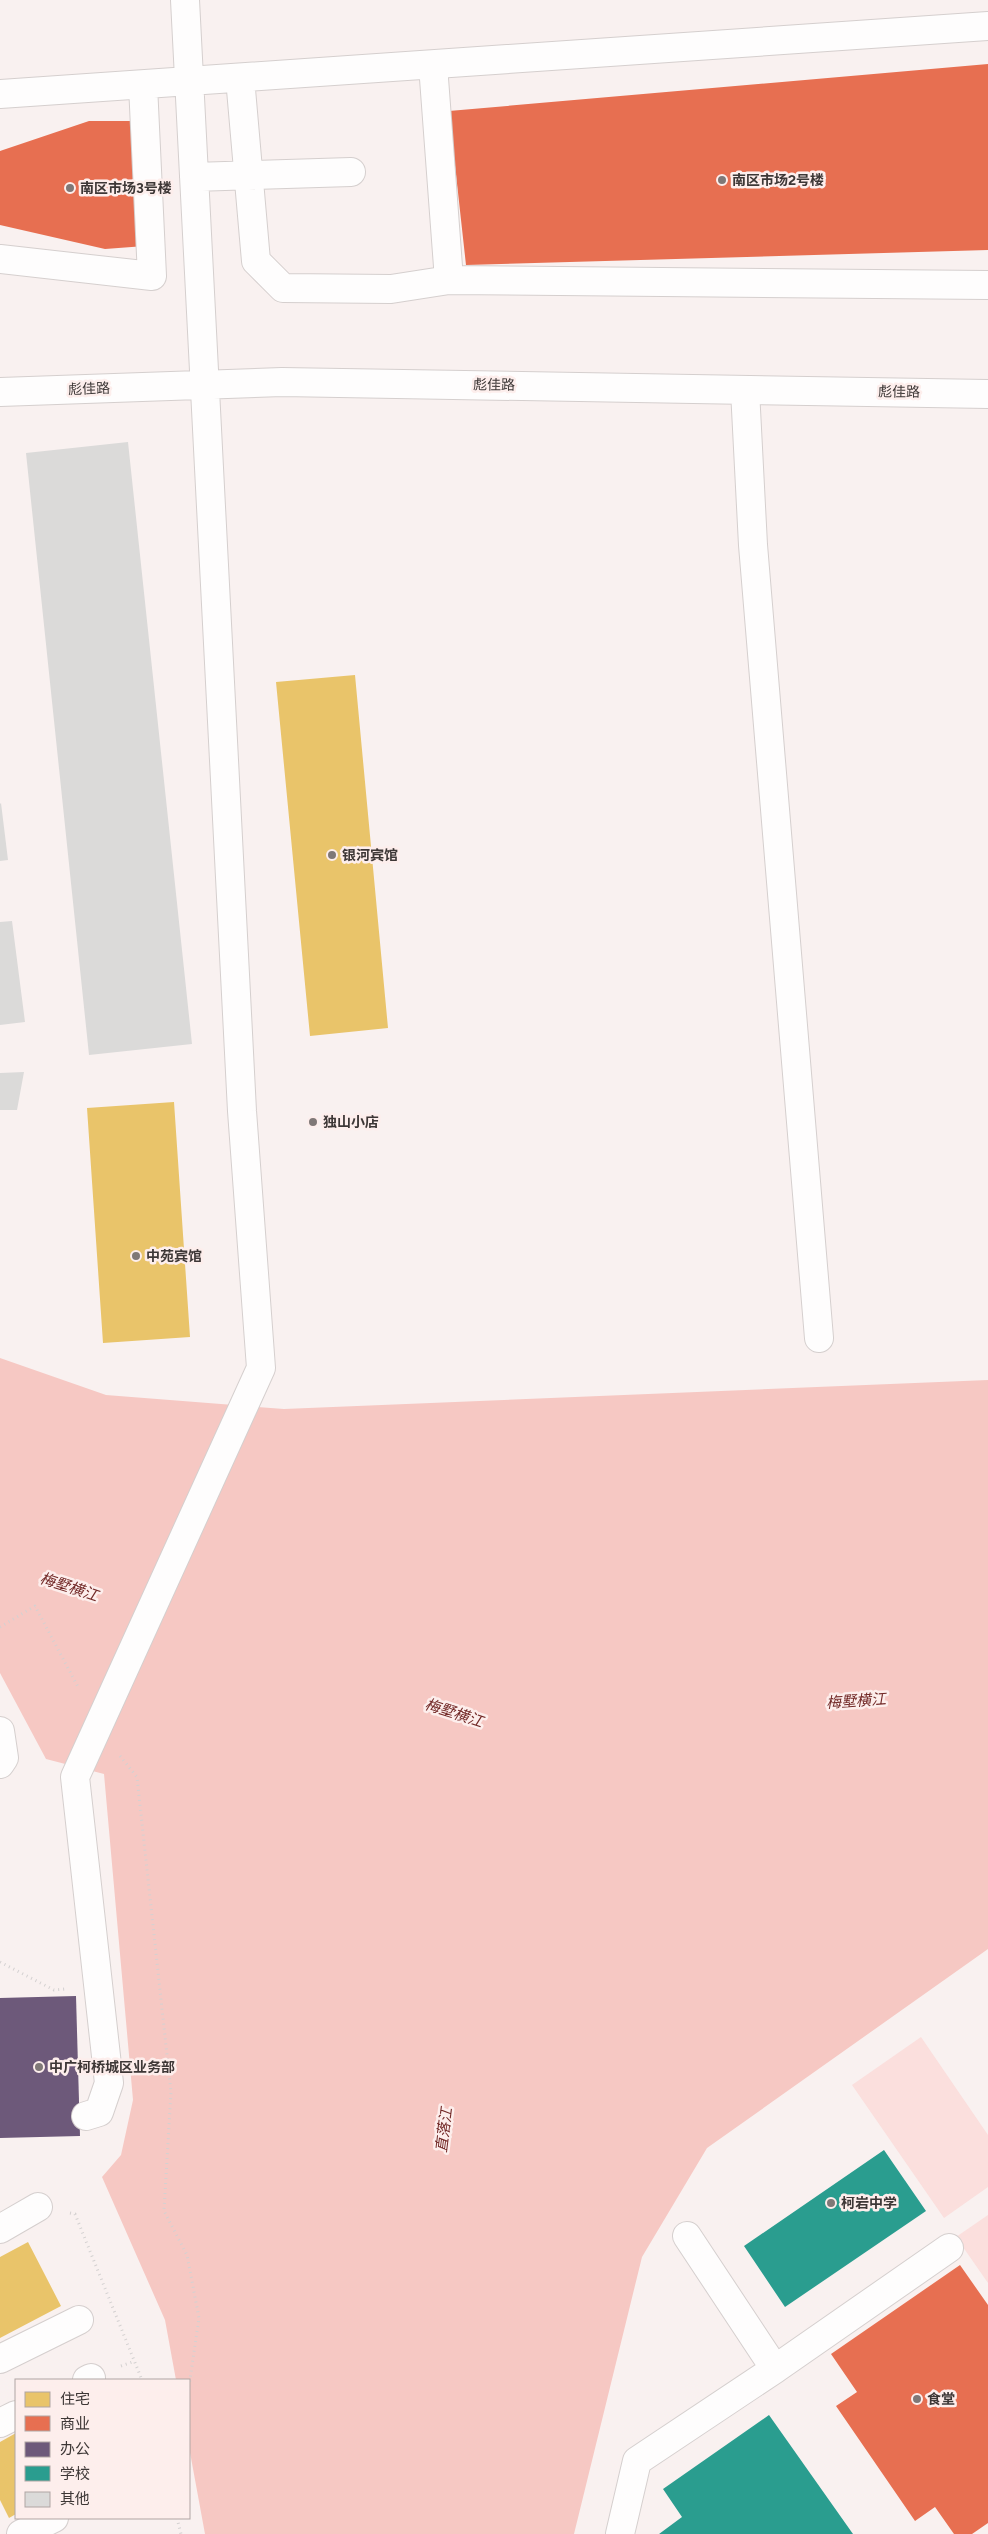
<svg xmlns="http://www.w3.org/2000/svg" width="988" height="2534" font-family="Figtree,'Noto Sans SC',sans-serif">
  <rect width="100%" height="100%" fill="#f9f1f0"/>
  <path fill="#fbdfdd" d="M921 2037 988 2135V2187L944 2218 852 2085Z
    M988 2215V2283L956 2237Z"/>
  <path fill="#f6c8c3" d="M0 1358 106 1395 284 1409 988 1380V1949L707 2148 642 2257 574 2534H205L189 2447V2380H176L165 2320 102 2177 121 2155 133 2100 104 1774 46 1759 0 1673Z"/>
  <path fill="#e9c46a" d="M355 675 388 1028 310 1036 276 682Z
    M174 1102 190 1337 103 1343 87 1108Z
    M28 2242 61 2306 0 2338V2257Z
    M16 2433V2514L9 2518 0 2500V2442Z"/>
  <path fill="#e76f51" d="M988 64V250L466 265 449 111Z
    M89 121H133L145 246 105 249 0 225V151Z
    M960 2265 988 2305V2523L972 2534H954L935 2507 915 2521 836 2406 857 2392 831 2354Z"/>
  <path fill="#6d597a" d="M76 1996 80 2136 0 2138V1998Z"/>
  <path fill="#2a9d8f" d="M884 2150 926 2211 785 2307 744 2246Z
    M769 2415 853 2534H659L682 2517 663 2489Z"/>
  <path fill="#dbdad9" d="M128 442 192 1044 89 1055 26 453Z
    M1 803 8 860 0 861V804Z
    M12 921 25 1022 0 1025V922Z
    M24 1072 17 1110H0V1073Z"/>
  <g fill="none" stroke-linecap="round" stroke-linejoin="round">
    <defs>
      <path id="minor" d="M433 65 449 280
        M240 78 256 261 283 288 391 289 449 280 988 285
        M0 94 988 26
        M194 177 351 172
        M0 259 152 276 143 85
        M745 390 753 545 819 1338
        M0 392 282 382 988 394
        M0 1731 4 1758 0 1764
        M86 2116 99 2112 109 2083 75 1777 261 1368 242 1111 185 0
        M0 2229 38 2207
        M687 2236 775 2369 949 2248
        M0 2359 79 2320
        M87 2380 91 2378
        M0 2423 16 2415
        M21 2534 54 2518
        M620 2534 637 2461 775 2369"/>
    </defs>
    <use href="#minor" stroke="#d5cfce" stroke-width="30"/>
    <path stroke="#d4d1d1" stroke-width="3" stroke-dasharray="1 4" stroke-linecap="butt" d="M0 1627 35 1606 78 1687
      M120 1756 137 1777 171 2092 164 2211 187 2255 199 2318 189 2386
      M0 1962 54 1990 65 1989
      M70 2213 75 2214 142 2380
      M121 2366 135 2361
      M177 2518 181 2534"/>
    <use href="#minor" stroke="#fefdfd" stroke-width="28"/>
  </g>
  <g fill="#7f7877" stroke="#fdeeec" stroke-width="2">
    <circle cx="722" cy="180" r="5"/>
    <circle cx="70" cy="188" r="5"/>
    <circle cx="332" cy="855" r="5"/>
    <circle cx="313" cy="1122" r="5"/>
    <circle cx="136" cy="1256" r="5"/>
    <circle cx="39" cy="2067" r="5"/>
    <circle cx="831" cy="2203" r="5"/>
    <circle cx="917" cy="2399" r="5"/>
  </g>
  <g text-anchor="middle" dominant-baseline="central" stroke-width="5" stroke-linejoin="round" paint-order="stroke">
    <g font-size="14" font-weight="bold" fill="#3d3736" stroke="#fdeeec" text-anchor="start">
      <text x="732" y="180">南区市场2号楼</text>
      <text x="80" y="188">南区市场3号楼</text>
      <text x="342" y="855">银河宾馆</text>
      <text x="323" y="1122">独山小店</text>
      <text x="146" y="1256">中苑宾馆</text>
      <text x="49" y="2067">中广柯桥城区业务部</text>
      <text x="841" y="2203">柯岩中学</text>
      <text x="927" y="2399">食堂</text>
    </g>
    <g font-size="14" fill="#3d3736" stroke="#fdeeec">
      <text transform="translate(494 385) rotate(1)">彪佳路</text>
      <text transform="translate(89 389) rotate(-2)">彪佳路</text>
      <text transform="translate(899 392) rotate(1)">彪佳路</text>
    </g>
    <g font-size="15" font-style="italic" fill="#732a28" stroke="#fdeeec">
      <text transform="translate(69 1587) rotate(18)">梅墅横江</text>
      <text transform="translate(856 1701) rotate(-4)">梅墅横江</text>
      <text transform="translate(454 1713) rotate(18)">梅墅横江</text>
      <text transform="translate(444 2130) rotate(-83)">直落江</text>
    </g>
  </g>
  <rect x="15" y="2379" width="175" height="140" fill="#fdeeec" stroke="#b0a5a3"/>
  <rect x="25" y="2392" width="25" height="15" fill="#e9c46a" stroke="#b0a5a3"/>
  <text x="60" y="2404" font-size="15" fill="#3d3736">住宅</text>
  <rect x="25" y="2416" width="25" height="15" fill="#e76f51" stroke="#b0a5a3"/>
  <text x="60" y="2429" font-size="15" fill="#3d3736">商业</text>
  <rect x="25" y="2442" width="25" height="15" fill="#6d597a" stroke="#b0a5a3"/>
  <text x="60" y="2454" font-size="15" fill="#3d3736">办公</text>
  <rect x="25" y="2466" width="25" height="15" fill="#2a9d8f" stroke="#b0a5a3"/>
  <text x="60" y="2479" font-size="15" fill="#3d3736">学校</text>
  <rect x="25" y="2492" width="25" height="15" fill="#dbdad9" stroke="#b0a5a3"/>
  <text x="60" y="2504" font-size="15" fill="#3d3736">其他</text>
</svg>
